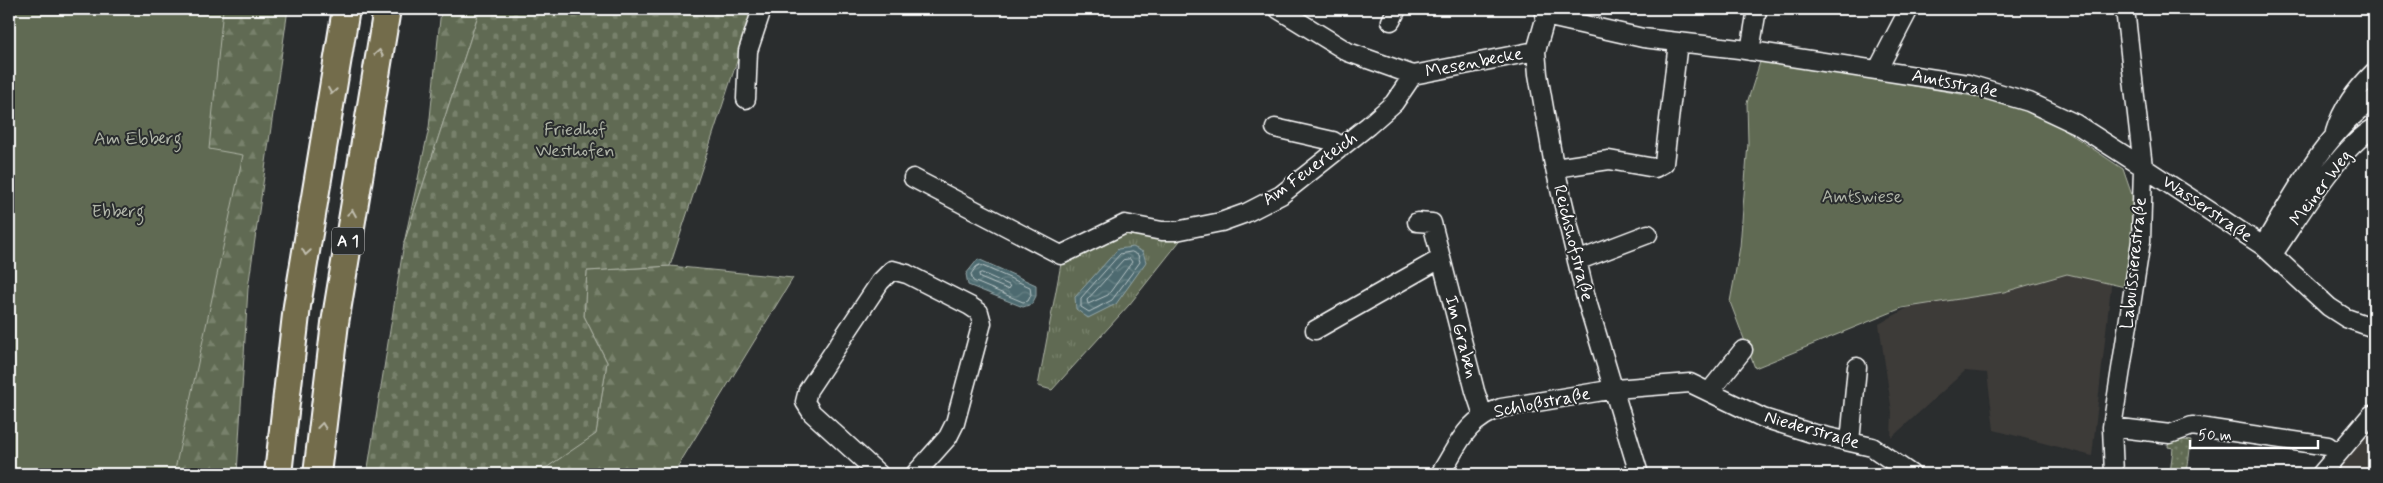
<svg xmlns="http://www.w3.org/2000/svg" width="2383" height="483" font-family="Mynerve,sans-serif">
  <defs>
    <pattern id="grass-tufts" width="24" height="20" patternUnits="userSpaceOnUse" patternTransform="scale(1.25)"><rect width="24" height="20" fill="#606b52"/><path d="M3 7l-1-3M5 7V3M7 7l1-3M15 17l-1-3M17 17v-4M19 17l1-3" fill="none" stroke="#78816c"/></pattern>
    <pattern id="forest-firs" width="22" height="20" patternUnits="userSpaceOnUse" patternTransform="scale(1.25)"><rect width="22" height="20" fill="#606b52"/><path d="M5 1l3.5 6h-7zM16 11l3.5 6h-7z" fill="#78816c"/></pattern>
    <pattern id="cemetery-stones" width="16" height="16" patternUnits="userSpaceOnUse" patternTransform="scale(1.25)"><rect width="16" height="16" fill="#606b52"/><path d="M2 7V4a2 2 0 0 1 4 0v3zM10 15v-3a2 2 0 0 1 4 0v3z" fill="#78816c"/></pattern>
    <pattern id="garden-dots" width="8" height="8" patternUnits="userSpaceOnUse" patternTransform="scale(1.25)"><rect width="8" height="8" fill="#606b52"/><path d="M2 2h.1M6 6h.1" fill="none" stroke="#78816c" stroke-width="1.8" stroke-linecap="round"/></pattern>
    <pattern id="water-waves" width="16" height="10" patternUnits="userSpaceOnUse" patternTransform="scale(1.25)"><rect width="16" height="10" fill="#4d6b70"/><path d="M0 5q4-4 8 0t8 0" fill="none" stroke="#688185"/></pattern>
  </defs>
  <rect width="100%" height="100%" fill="#2a2d2e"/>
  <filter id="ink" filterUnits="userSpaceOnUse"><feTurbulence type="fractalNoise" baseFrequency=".02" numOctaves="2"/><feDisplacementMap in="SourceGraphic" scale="10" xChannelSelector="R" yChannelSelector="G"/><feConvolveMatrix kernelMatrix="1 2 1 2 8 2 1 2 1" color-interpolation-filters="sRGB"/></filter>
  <g filter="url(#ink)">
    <path fill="#3c3a38" d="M2065 266 2113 269 2092 456 1994 430 1987 373 1965 371 1891 438 1892 412 1879 324 1937 291Z
      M2374 424V474H2329Z"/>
    <path fill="url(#grass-tufts)" stroke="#b0b5a8" d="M1126 232 1183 237 1129 305 1052 390 1038 386 1061 264Z"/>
    <path fill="url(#forest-firs)" stroke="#b0b5a8" d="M9 9H288L248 288 237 474H9Z
      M441 9H480L404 243 429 128Z
      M670 266 793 278 673 474H537L596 433 607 362 584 316 587 271Z"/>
    <path fill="url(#cemetery-stones)" stroke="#b0b5a8" d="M480 9H754L670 266 587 271 584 316 607 362 596 434 537 474H367L404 243Z"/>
    <path fill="#606b52" stroke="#b0b5a8" d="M9 9H223L209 149 243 155 174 474H9Z
      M1761 59 2029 106 2123 169 2134 201V289L2067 274 2004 292 1902 308 1755 368 1730 302 1740 247 1748 143 1747 103Z"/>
    <path fill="url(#garden-dots)" stroke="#b0b5a8" d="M2169 438 2191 441 2187 474H2170L2173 448 2168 447Z"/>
    <path fill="url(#water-waves)" stroke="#94a6a9" d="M1133 247 1143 252 1146 262 1116 304 1088 318 1076 309 1075 297 1118 249Z
      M978 259 1036 285V296L1032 304 1023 307 968 285 966 274Z"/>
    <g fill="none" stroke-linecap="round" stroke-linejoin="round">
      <path stroke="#b8c4c6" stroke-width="1" d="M1132 252 1138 255 1140 262 1112 300 1089 312 1081 307V298L1120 254Z
        M1130 259 1132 262 1108 295 1088 304 1087 300 1123 260Z
        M980 265 1030 287 1031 295 1028 301 1023 302 973 281 971 274 976 267Z
        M982 273 1009 285 1010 288 1007 289 980 278 979 274Z"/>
      <defs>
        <path id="minor" d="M1278 9 1348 52 1413 75 1536 51
          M1548 9 1536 51 1538 74 1553 160 1586 298 1639 474
          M1545 16 1643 38 1739 49 1968 84 2029 102 2076 124 2143 167 2263 246 2329 307 2346 318 2374 328
          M1391 21 1397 9
          M1750 51 1757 9
          M1878 69 1909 9
          M746 99 748 51 762 9
          M1275 128 1333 141 1342 147
          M2335 132C2342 108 2356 90 2374 72
          M1555 168 1609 160 1655 168 1664 163 1678 42
          M913 178 1061 255 1125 224 1162 231H1176L1221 222 1246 213 1281 195 1368 126 1394 103 1413 75
          M1417 222 1432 223 1475 391 1483 415
          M2263 246C2294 195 2324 134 2374 99
          M2273 254C2298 218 2338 149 2374 128
          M1577 261 1648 234
          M1315 330 1440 259
          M1709 392 1743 350
          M2112 427 2170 434 2192 426 2328 446 2338 454
          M1850 442 1857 367
          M879 474 812 413 805 402 808 390 880 282 892 270 907 274 970 306 979 312 982 323 955 423 948 437 915 474
          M1440 474C1459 444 1465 421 1501 408L1615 389 1690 383 1763 418 1811 433 1872 447 1911 474
          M2114 474 2112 427 2141 241 2143 167 2125 9
          M2321 474 2371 415"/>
        <path id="highway" d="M278 474 297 306 346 9
          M317 474 335 323 387 9"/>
      </defs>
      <use href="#minor" stroke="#fff" stroke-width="21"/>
      <use href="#highway" stroke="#fff" stroke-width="30"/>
      <use href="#minor" stroke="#2a2d2e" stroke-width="18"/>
      <use href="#highway" stroke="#736c4b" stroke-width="26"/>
    </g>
    <defs><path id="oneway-chevron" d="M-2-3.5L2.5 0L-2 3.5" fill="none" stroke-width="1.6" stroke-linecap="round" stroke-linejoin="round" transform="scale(1.25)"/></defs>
    <g stroke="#c0bdae">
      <use href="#oneway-chevron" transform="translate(379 53) rotate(-80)"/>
      <use href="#oneway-chevron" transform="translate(332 91) rotate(99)"/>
      <use href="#oneway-chevron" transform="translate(352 213) rotate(-81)"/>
      <use href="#oneway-chevron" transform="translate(306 252) rotate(99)"/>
      <use href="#oneway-chevron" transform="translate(322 426) rotate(-83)"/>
    </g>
  </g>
  <g text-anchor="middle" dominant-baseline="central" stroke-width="4" stroke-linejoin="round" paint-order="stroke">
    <rect fill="#2a2d2e" stroke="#bfc0c0" stroke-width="1" x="332" y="227.5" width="32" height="27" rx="4"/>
    <g font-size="16" font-weight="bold" fill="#fff">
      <text x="348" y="241">A 1</text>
    </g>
    <g font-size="18" fill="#fff" stroke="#2a2d2e">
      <text transform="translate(1474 63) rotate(-11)">Mesenbecke</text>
      <text transform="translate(1955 84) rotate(11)">Amtsstraße</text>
      <text transform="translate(1310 169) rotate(-36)">Am Feuerteich</text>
      <text transform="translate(2321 188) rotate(-53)">Meiner Weg</text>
      <text transform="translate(2207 209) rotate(34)">Wasserstraße</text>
      <text transform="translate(1573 243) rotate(76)">Reichshofstraße</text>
      <text transform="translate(2134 263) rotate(-84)">Labuissierestraße</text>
      <text transform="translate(1461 337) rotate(75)">Im Graben</text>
      <text transform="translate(1542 403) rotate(-11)">Schloßstraße</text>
      <text transform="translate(1812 430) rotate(16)">Niederstraße</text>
    </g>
    <g font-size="18" fill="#b0b5a8" stroke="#2a2d2e">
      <text x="575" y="130">Friedhof<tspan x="575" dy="21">Westhofen</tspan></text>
      <text x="138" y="139">Am Ebberg</text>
      <text x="1862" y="197">Amtswiese</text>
      <text x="118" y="212">Ebberg</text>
    </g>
  </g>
  <rect width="2383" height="483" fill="none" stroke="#2a2d2e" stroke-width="30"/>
  <rect x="15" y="15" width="2353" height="453" fill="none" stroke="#fff" stroke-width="2" filter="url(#ink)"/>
  <path d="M2190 440v8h128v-8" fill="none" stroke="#ffffff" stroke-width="2.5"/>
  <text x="2198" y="440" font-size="15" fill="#ffffff" stroke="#2a2d2e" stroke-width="4" paint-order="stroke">50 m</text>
</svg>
